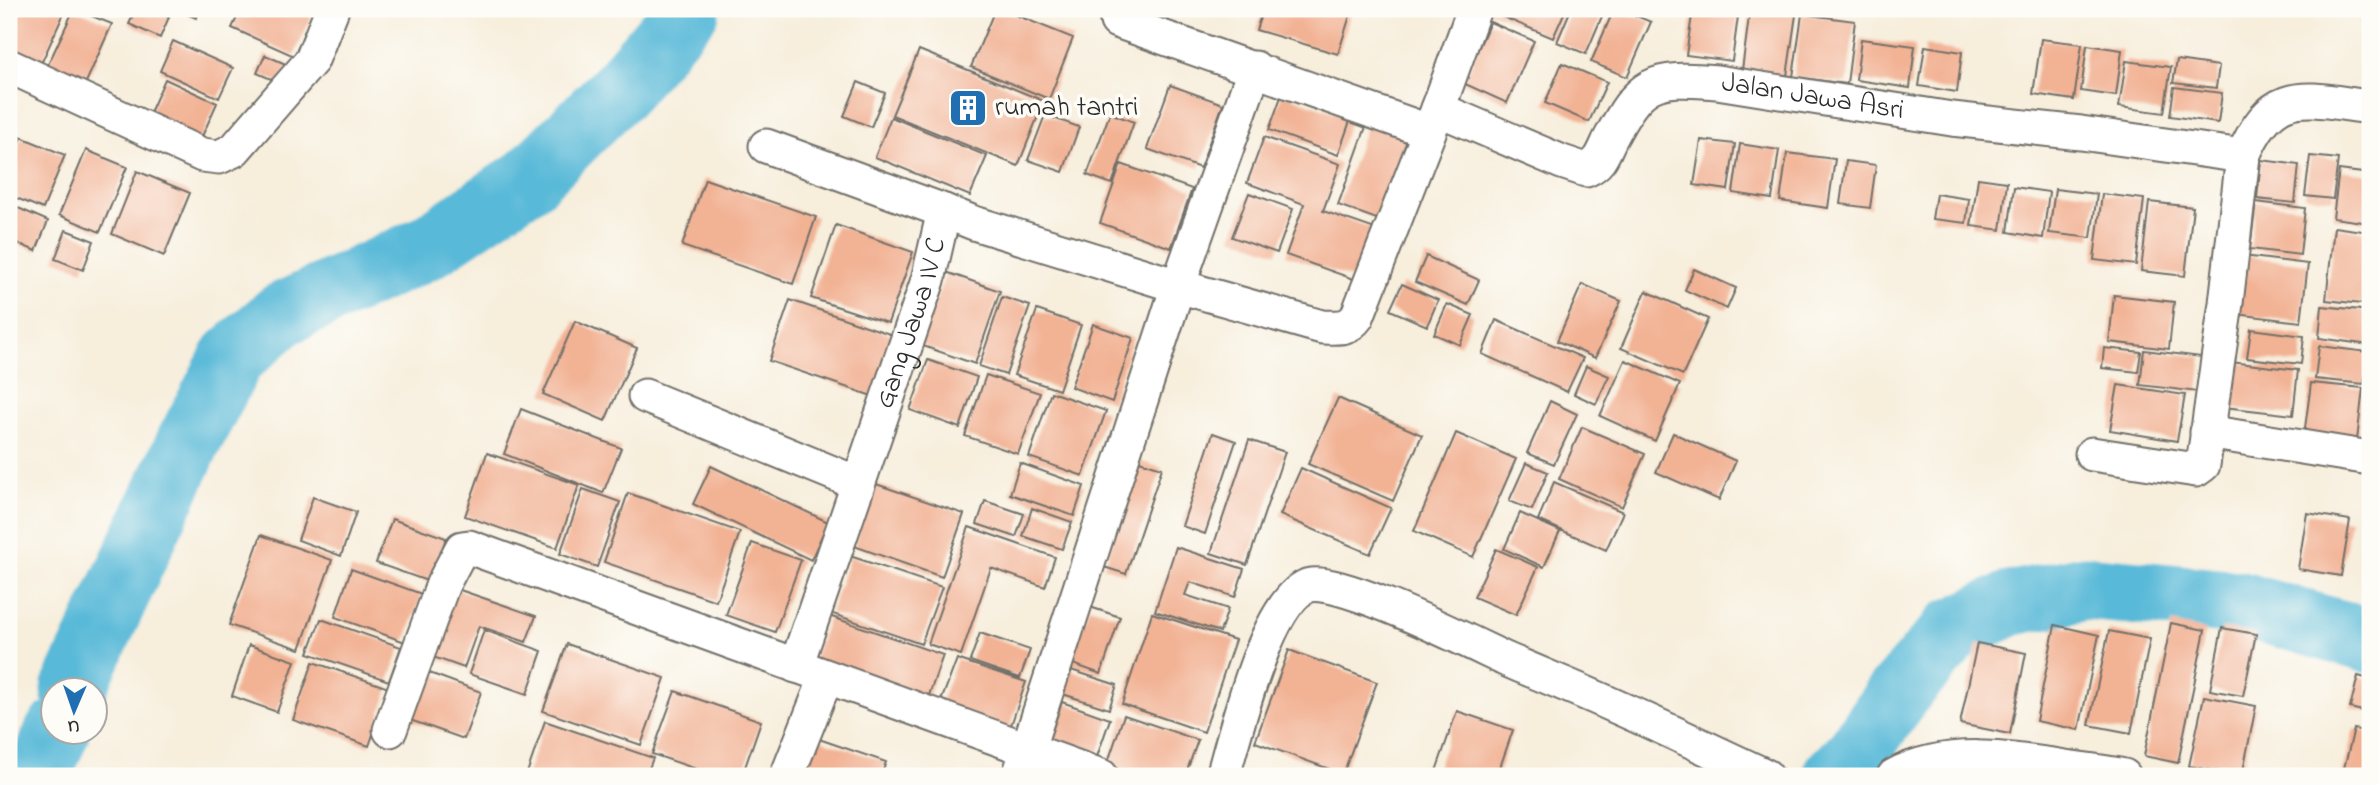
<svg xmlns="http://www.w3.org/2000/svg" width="2379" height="785" font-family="'Indie Flower',sans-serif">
  <rect width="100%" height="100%" fill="#fdfcf7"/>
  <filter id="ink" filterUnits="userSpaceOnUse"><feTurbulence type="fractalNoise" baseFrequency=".0143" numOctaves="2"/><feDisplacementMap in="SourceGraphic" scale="14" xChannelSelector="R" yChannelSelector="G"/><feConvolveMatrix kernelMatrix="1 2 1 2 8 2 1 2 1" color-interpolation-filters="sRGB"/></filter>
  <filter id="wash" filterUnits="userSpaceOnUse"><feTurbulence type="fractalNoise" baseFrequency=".00686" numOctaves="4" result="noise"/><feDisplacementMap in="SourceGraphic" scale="28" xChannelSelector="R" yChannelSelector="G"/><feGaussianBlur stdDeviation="1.57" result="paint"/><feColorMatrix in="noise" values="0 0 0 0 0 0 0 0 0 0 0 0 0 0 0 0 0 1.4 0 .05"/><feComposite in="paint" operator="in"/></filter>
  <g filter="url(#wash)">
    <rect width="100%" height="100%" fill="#f7eedc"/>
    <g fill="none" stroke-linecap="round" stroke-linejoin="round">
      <path stroke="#59b9d8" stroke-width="65" d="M73 690 189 441 233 357 281 315 426 248 529 179 618 91 688 9
        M38 776 57 732
        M1835 776 1855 756 1899 692 1954 630 2009 604 2085 588 2171 596 2237 603 2370 641"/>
    </g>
    <g id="blocks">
      <path fill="#f2b294" d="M13 9H66L40 66 9 51V18Z
        M74 9 112 24 84 87 46 69Z
        M136 9H151L169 17 160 38 129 24Z
        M176 9H201L196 18Z
        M241 9H315L294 56 232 28Z
        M995 9H1001L1073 38 1049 99 971 67Z
        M1263 9H1352L1338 54 1256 30Z
        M1484 9H1566L1553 38Z
        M1571 9H1591L1603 14 1586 54 1557 42Z
        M1614 9H1620L1651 22 1627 77 1591 62Z
        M1693 9H1739L1732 61 1686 55Z
        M1750 9 1796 15 1787 76 1742 70Z
        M1802 14 1855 21 1847 84 1793 77Z
        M1490 22 1534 41 1507 103 1463 83Z
        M1861 39 1915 46 1910 88 1856 80Z
        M2041 39 2082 44 2074 100 2033 94Z
        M173 41 233 68 219 98 160 71Z
        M2087 45 2122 50 2116 96 2081 91Z
        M1925 46 1962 52 1957 92 1919 86Z
        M919 50 1044 101 1018 166 892 115Z
        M265 55 288 65 280 83 257 73Z
        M2177 60 2219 66 2216 88 2173 83Z
        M2126 61 2171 67 2164 113 2119 107Z
        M1562 63 1607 82 1589 122 1545 103Z
        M165 79 217 103 200 141 148 117Z
        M858 82 885 93 871 127 844 116Z
        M1170 85 1223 104 1200 168 1147 149Z
        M2174 87 2222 93 2218 123 2170 116Z
        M1282 94 1351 118 1338 155 1269 130Z
        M1110 113 1134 122 1112 184 1087 175Z
        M1045 115 1079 127 1063 172 1028 160Z
        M891 117 987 156 970 196 875 157Z
        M9 120 16 123 9 140Z
        M1367 124 1411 140 1382 221 1338 205Z
        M21 137 65 155 43 209 9 195V168Z
        M1264 137 1340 164 1323 211 1378 230 1359 281 1286 255 1304 204 1247 183Z
        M1701 140 1735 144 1728 190 1694 185Z
        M1740 144 1779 150 1772 199 1733 193Z
        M86 150 127 167 100 232 59 215Z
        M1787 153 1835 159 1828 208 1780 201Z
        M2310 156 2338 159 2333 199 2305 196Z
        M2261 160 2299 165 2295 203 2257 199Z
        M1846 161 1876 165 1870 208 1840 204Z
        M1121 164 1192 189 1171 248 1100 223Z
        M2339 170 2370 174V223L2333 218Z
        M137 171 190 193 164 256 112 234Z
        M1978 178 2007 182 2001 230 1971 226Z
        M705 179 816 217 793 284 682 246Z
        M2014 187 2049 192 2043 238 2008 232Z
        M2055 189 2097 194 2091 238 2049 233Z
        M1249 193 1293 209 1277 253 1232 237Z
        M1936 194 1969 199 1966 223 1932 219Z
        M2102 194 2144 199 2136 265 2094 260Z
        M2149 202 2193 207 2185 276 2141 271Z
        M2256 202 2305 208 2300 255 2250 249Z
        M9 204 48 221 36 251 9 240Z
        M836 225 913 252 888 323 811 298Z
        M2334 227 2370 232V305L2326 300Z
        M66 230 94 241 83 270 55 259Z
        M1426 256 1479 280 1468 305 1415 282Z
        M2243 256 2308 264 2301 322 2236 314Z
        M1694 269 1736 288 1727 309 1685 290Z
        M946 272 1000 291 975 364 920 345Z
        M1402 284 1438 300 1427 326 1390 310Z
        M1582 284 1621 301 1595 358 1557 341Z
        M1646 291 1708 319 1683 375 1621 348Z
        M2114 295 2174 302 2169 349 2109 342Z
        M1002 297 1030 306 1006 375 979 366Z
        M790 300 893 335 872 396 769 361Z
        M1447 304 1473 315 1460 345 1434 334Z
        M2322 306 2370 311V345L2319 338Z
        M1037 310 1081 325 1059 390 1014 375Z
        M1496 320 1583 358 1567 392 1482 354Z
        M575 321 637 348 605 421 543 394Z
        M1093 324 1133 338 1112 402 1071 387Z
        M2251 329 2304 336 2301 364 2247 358Z
        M2319 346 2368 352 2364 384 2315 379Z
        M2104 348 2141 352 2138 372 2102 368Z
        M2144 350 2202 357 2198 392 2140 385Z
        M928 360 977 377 960 428 910 410Z
        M1625 360 1680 384 1655 441 1600 416Z
        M2230 362 2298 370 2293 415 2224 407Z
        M1586 366 1609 376 1596 404 1574 394Z
        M986 375 1040 393 1018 454 965 436Z
        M2311 383 2363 388 2356 449 2303 443Z
        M2118 385 2185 395 2177 441 2110 430Z
        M1051 392 1106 411 1083 476 1029 457Z
        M1338 398 1422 435 1393 501 1308 464Z
        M1550 401 1577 414 1554 464 1527 453Z
        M521 409 621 448 603 493 504 454Z
        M1582 427 1645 454 1622 507 1559 479Z
        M1213 433 1236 441 1205 534 1182 526Z
        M1456 433 1516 459 1473 557 1414 531Z
        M1673 433 1736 461 1719 500 1656 472Z
        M1249 440 1285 452 1247 565 1211 553Z
        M487 453 579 485 557 548 465 516Z
        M1139 461 1162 468 1126 574 1104 567Z
        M1020 463 1084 486 1074 516 1010 494Z
        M1526 463 1548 472 1532 510 1509 501Z
        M711 466 828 522 811 560 693 504Z
        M1301 468 1391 508 1370 554 1280 515Z
        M1554 482 1623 512 1606 550 1538 520Z
        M876 484 964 514 942 577 854 546Z
        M583 489 620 502 597 567 560 554Z
        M628 493 740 532 716 601 604 562Z
        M313 497 356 512 341 556 298 540Z
        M985 501 1024 514 1016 537 977 524Z
        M1032 508 1072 522 1062 549 1023 536Z
        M1520 513 1560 531 1544 567 1504 549Z
        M2307 513 2350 520 2341 576 2298 569Z
        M392 519 446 538 430 582 376 563Z
        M969 527 1055 557 1045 587 991 568 961 655 928 644Z
        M261 535 332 560 300 649 229 625Z
        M752 543 801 560 775 632 726 615Z
        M1176 547 1244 569 1235 597 1190 582 1185 595 1228 609 1220 632 1155 611Z
        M1496 549 1538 567 1516 615 1474 597Z
        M850 556 942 587 921 644 830 613Z
        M351 569 422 594 405 642 335 617Z
        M457 589 536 616 526 642 479 626 464 668 433 657Z
        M1090 607 1120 617 1101 674 1070 663Z
        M1152 613 1235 640 1204 732 1122 704Z
        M829 616 943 655 927 701 813 662Z
        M321 619 401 647 389 681 308 653Z
        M2171 623 2205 630 2178 763 2144 756Z
        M2055 625 2099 635 2079 730 2036 721Z
        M2222 628 2256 634 2243 696 2210 690Z
        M484 630 542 651 527 694 469 674Z
        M2109 631 2150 639 2131 733 2089 725Z
        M980 633 1030 650 1020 678 970 661Z
        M1977 643 2026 653 2010 734 1960 724Z
        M567 644 665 678 641 745 543 711Z
        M249 645 295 661 277 712 232 696Z
        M1289 650 1377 682 1343 774 1255 742Z
        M957 659 1026 682 1010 728 940 704Z
        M313 662 389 688 369 746 293 720Z
        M1071 670 1117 685 1109 709 1063 694Z
        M424 671 481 692 464 739 407 719Z
        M2358 676 2370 679V713L2350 708Z
        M675 691 761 721 742 776H717L652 754Z
        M2204 696 2256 706 2242 776 2189 766Z
        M1062 702 1110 719 1092 771 1044 754Z
        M1457 711 1513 730 1497 776H1451L1436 771Z
        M1124 715 1198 740 1185 776H1121L1105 771Z
        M545 721 653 758 646 776H526Z
        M2354 729 2370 732V776H2342Z
        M816 738 886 762 881 776H803Z"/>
    </g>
  </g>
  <g filter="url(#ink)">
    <use href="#blocks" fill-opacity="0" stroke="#726f69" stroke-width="2"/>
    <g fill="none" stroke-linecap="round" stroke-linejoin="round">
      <defs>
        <g id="minor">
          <path d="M1117 21 1428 131"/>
          <path d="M9 66 202 155 219 157 234 150 312 60 332 9"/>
          <path id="s1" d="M1438 109 1562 162 1586 170C1600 164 1603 154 1609 141 1640 82 1651 76 1717 82L1952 119 2081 133 2243 156"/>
          <path d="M766 146 944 211"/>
          <path d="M645 396 857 483"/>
          <path d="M2207 432 2370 458"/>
          <path d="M2092 454 2196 470 2203 465 2226 303 2243 156C2273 84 2305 99 2370 107"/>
          <path id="s2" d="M796 666 928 280 944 211 974 223 1178 286 1322 327C1336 327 1348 330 1357 317L1438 109 1474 9"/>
          <path d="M390 730 443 584 462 548 469 547 1101 776"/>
          <path d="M787 776 826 678"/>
          <path d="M1019 776 1178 286 1255 68"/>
          <path d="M1223 776C1235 734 1266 603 1307 586 1334 574 1473 644 1505 659 1542 675 1580 690 1617 707 1667 729 1716 753 1766 776"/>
          <path d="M1894 776C1945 748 2009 758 2065 767 2085 770 2105 772 2124 776"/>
        </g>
      </defs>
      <use href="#minor" stroke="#726f69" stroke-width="37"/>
      <use href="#minor" stroke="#fff" stroke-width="33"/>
    </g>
  </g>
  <defs>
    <symbol id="building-square" viewBox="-11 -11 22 22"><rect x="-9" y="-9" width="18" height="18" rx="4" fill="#1f6fb2" stroke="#fdfcf7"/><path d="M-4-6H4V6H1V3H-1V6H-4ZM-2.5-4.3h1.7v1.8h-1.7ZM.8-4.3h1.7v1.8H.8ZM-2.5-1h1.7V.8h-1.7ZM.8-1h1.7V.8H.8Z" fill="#fff"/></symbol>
  </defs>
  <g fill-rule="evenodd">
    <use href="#building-square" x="946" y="86" width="44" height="44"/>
  </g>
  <g text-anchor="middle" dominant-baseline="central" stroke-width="7" stroke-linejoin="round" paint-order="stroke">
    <g font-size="28" fill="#2b2b2b" stroke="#fdfcf7">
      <text stroke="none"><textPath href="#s1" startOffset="432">Jalan Jawa Asri</textPath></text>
      <text stroke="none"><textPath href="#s2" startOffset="362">Gang Jawa IV C</textPath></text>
    </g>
    <g font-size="28" fill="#2b2b2b" stroke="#fdfcf7" text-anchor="start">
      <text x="995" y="108">rumah tantri</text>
    </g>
  </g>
  <rect width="2379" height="785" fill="none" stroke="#fdfcf7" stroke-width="35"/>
  <g transform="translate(74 711) rotate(182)"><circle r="33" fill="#fdfcf7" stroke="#a9a8a5" stroke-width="2"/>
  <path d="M0-5L12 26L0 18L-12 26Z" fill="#1f6fb2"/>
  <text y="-10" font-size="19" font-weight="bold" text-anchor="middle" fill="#2b2b2b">U</text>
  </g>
</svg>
